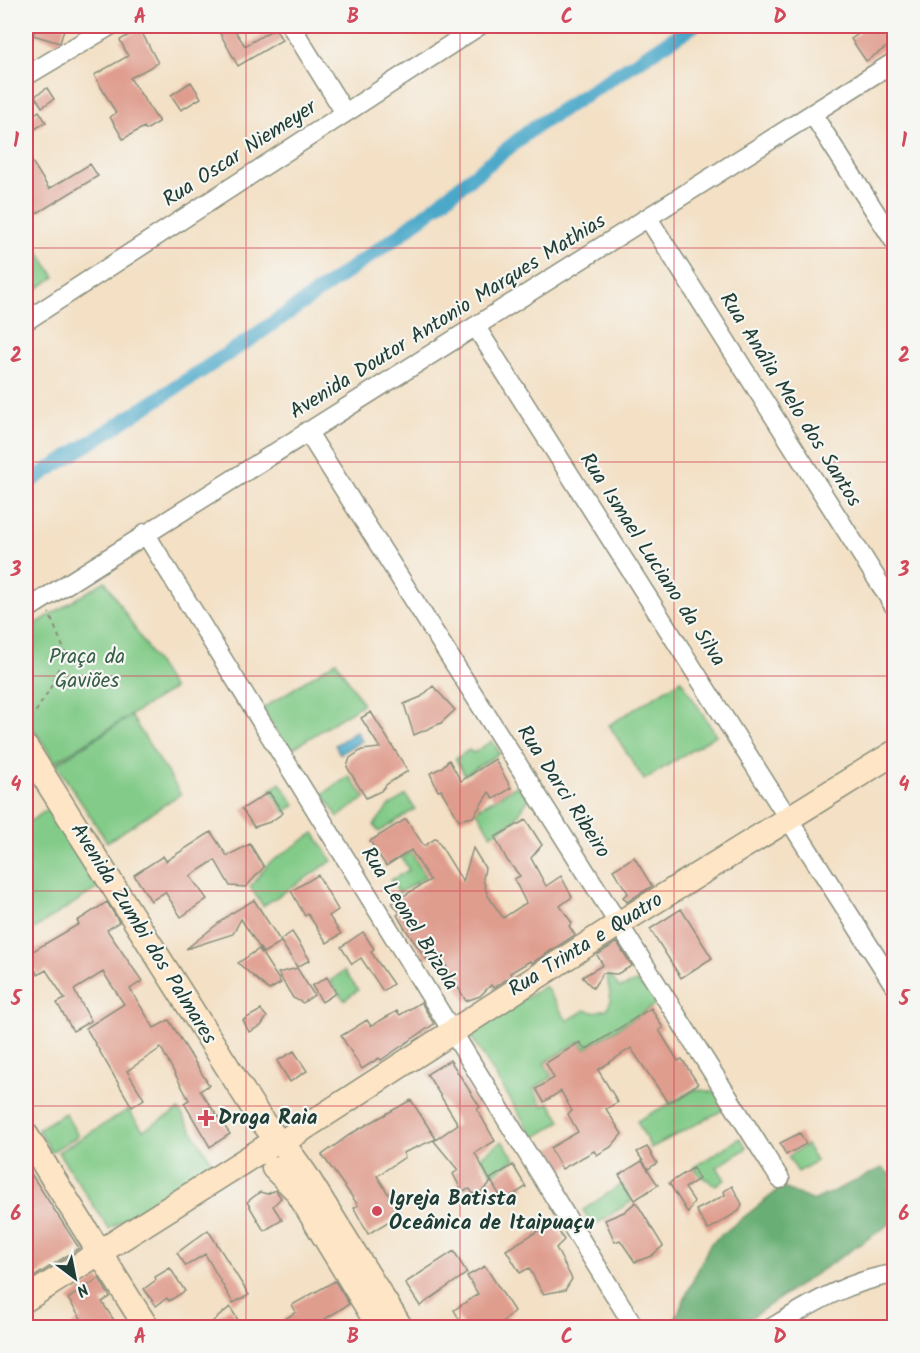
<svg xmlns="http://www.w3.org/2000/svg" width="920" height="1353" font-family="Kalam,sans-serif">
  <rect width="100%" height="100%" fill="#f6f6f2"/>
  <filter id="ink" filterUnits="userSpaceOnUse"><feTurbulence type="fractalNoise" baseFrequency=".0167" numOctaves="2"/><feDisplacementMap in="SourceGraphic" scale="12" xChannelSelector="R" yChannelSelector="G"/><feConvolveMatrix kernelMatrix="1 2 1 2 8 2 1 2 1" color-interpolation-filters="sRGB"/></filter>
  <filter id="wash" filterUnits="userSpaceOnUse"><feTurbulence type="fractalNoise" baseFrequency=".008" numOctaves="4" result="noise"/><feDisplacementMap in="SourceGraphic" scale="24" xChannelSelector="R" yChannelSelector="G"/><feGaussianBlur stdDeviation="1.35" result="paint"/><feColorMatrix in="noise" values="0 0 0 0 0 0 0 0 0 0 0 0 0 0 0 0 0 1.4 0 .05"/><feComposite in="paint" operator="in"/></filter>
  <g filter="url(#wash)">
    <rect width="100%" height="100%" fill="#f3e0c5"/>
    <path fill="#82cb88" stroke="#50845e" stroke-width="1.5" d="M26 232 55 277 26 296Z
      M105 581 173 689 55 762 26 717V630Z
      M336 661 363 704 289 751 262 709Z
      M681 680 716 735 644 780 609 725Z
      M131 716 181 794 107 842 56 764Z
      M492 741 500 753 465 775 455 759 469 750 473 753Z
      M349 776 365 798 338 817 323 794Z
      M280 783 295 805 285 812 270 790Z
      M520 784 529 799 513 822 491 835 476 810Z
      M406 795 415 809 379 832 374 825 388 807Z
      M50 808 101 886 26 934V824Z
      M314 833 332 861 263 906 250 887 269 863Z
      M411 852 425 877 399 893 391 880 409 870 402 858Z
      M344 971 358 990 344 1000 330 981Z
      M607 976H611L619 988 636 982 653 994 658 1003 585 1049 580 1041 544 1063 552 1077 533 1089 543 1106 549 1102 561 1121 534 1138 469 1033 545 986 567 1021 585 1010 594 1012 607 1009 611 1000Z
      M696 1089 723 1094 729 1107 651 1148 637 1121Z
      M128 1110 143 1130 179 1110 213 1164 109 1229 58 1152Z
      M65 1113 78 1136 51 1152 38 1129Z
      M740 1138 747 1148 717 1167 725 1180 716 1185 700 1176 694 1167Z
      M502 1141 515 1159 493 1174 480 1157Z
      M806 1145 816 1161 798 1172 788 1157Z
      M622 1184 632 1201 593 1226 583 1210Z"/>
    <path fill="#69af74" stroke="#447654" stroke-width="1.5" d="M882 1168 894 1177V1221L737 1327 671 1328 710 1244 782 1187 813 1201Z"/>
    <path fill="#4ba8c9" stroke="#35727e" stroke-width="1.5" d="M357 731 362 741 340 754 335 745Z"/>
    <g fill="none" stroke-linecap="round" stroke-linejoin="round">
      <path stroke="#4ba8c9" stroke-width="15" d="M26 484 249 340 401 234 532 129 693 26"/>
    </g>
    <g id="blocks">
      <path fill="#df9d8e" d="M36 26H65L60 43 33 35Z
        M216 26H232L245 46 275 28 282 40 238 66Z
        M857 26H894V42L866 61 851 39 861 32Z
        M140 29 158 63 130 78 159 122 146 130 144 127 123 139 110 117 116 113 94 75 128 56 120 40Z
        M191 82 201 98 181 110 171 95Z
        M47 88 54 99 42 107 35 96Z
        M39 111 46 122 26 135V120Z
        M26 152 49 189 90 164 98 176 26 220Z
        M433 686 455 710 441 723 414 735 404 704 421 697Z
        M371 712 408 771 387 784 381 791 366 798 347 767 350 758 362 750 380 748 361 718Z
        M495 759 511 788 494 799 489 792 473 817 459 820 441 790 438 791 430 773 441 768 449 760 461 781Z
        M269 792 283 813 270 822 254 827 242 809Z
        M406 819 424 846 436 838 463 882 473 848 485 868 483 879 487 894 503 918 526 903 514 879 520 876 507 860 495 837 526 820 542 845 531 858 546 886 561 876 572 897 560 906 572 923 569 926 575 935 532 963 530 961 510 973 512 976 493 988 491 985 480 996 466 1001 438 952 426 959 404 927 397 915 400 913 392 903 430 880 411 850 386 866 370 841Z
        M211 832 227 856 250 844 264 867 246 887 230 886 215 860 190 876 207 899 181 917 165 892 151 901 134 875 163 856 166 861Z
        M634 857 652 886 627 902 623 897 628 893 613 870Z
        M318 875 338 910 329 916 341 934 327 943 308 914 305 916 291 891Z
        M254 900 281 942 263 953 241 919 233 934 186 949 230 914Z
        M107 902 119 922 107 930 142 981 130 989 154 1028 169 1020 209 1085 200 1091 230 1134 210 1147 184 1103 189 1100 161 1048 127 1071 144 1099 132 1107 86 1028 124 1004 103 972 74 990 91 1021 73 1031 57 1003 65 999 46 970 38 975 26 955 79 924 77 921Z
        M681 909 712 958 681 978 650 929Z
        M292 932 310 960 297 967 280 940Z
        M363 932 374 949 371 952 393 984 383 991 361 958 352 964 341 947Z
        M617 942 632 966 617 974 603 973 593 988 582 977 603 965 597 955Z
        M259 949 281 983 269 990 238 963Z
        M297 968 314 995 303 1003 293 998 278 973Z
        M327 977 336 993 322 1002 312 986Z
        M421 1002 434 1024 381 1060 379 1058 362 1069 341 1036 367 1020 371 1026 397 1011 400 1015Z
        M651 1008 663 1028 659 1030 678 1061 682 1059 698 1084 668 1103 631 1048 598 1070 618 1102 606 1109 622 1134 611 1147 597 1155 594 1151 562 1169 550 1148 578 1132 568 1114 572 1111 561 1091 544 1102 536 1089 554 1078 546 1063 580 1042 585 1050Z
        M261 1010 267 1017 261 1026 249 1032 243 1020Z
        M294 1051 307 1071 290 1082 277 1061Z
        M450 1060 480 1107 477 1109 495 1141 475 1153 491 1182 482 1191 473 1194 470 1189 462 1191 453 1174 458 1170 434 1141 458 1124 427 1074Z
        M411 1100 436 1139 403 1153 405 1157 377 1176 401 1214 368 1234 354 1208 358 1205 322 1155 352 1133Z
        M800 1133 806 1144 786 1155 780 1143Z
        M647 1147 657 1163 648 1169 637 1152Z
        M642 1161 658 1185 635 1200 619 1175Z
        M513 1165 526 1187 503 1201 490 1179Z
        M26 1166 79 1248 26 1282V1242L33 1238 26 1227Z
        M693 1168 699 1179 685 1188 694 1201 688 1213 669 1183Z
        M732 1186 742 1204 739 1211 708 1230 696 1210 725 1195 724 1191Z
        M276 1190 281 1198 273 1206 282 1220 264 1231 247 1202 260 1192 267 1194Z
        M636 1202 663 1246 651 1256 635 1262 620 1240 615 1242 605 1220 624 1212Z
        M553 1222 564 1240 556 1248 572 1279 565 1290 543 1294 529 1268 520 1273 506 1250Z
        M208 1230 249 1295 233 1303 205 1254 186 1266 177 1253Z
        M454 1251 467 1273 420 1306 405 1283Z
        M485 1266 514 1311 497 1328H464L454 1310 478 1294 467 1276Z
        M170 1268 185 1291 169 1301 167 1298 156 1306 144 1289 156 1280 155 1277Z
        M99 1278 110 1297 102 1302 119 1328H68L81 1318 68 1299Z
        M335 1281 349 1304 311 1328H271L296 1312 292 1305Z
        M230 1307 243 1328H205Z"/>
    </g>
  </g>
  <g filter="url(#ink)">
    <use href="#blocks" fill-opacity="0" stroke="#898e7c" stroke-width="1.5"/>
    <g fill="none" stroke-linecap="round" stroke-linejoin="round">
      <defs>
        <path id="street" d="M291 26 345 113
          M26 76 110 26
          M813 115 894 241
          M648 218 894 606
          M26 321 479 26
          M476 327 894 985
          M307 431 780 1179
          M145 533 635 1328
          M26 610 894 62
          M771 1328C811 1304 848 1281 894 1274"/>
        <path id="secondary" d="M26 748 261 1120 279 1142
          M26 1135 147 1328
          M281 1143 620 923 894 753
          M274 1168 297 1191 380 1328
          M26 1299 274 1142 284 1145 305 1174 401 1328"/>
      </defs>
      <use href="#street" stroke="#898e7c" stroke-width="21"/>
      <use href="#secondary" stroke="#898e7c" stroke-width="27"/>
      <path stroke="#898e7c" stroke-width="2" stroke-dasharray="4.5 4.5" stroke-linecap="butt" d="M26 727 50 689 65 652 49 613"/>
      <use href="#street" stroke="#fff" stroke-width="18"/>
      <use href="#secondary" stroke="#fde5c5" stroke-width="24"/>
    </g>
  </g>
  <path fill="none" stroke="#d1495b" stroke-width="1.5" stroke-opacity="0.55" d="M246 26V1328M460 26V1328M674 26V1328M26 248H894M26 462H894M26 676H894M26 891H894M26 1106H894"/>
  <g fill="#d1495b" stroke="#f6f6f2" stroke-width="2">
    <path d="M203 1109h6v6h6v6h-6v6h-6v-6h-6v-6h6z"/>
    <circle cx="377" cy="1211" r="6"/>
  </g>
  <g text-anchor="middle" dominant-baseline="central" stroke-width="4.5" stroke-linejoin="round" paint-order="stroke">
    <g font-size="21" fill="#1f3d34" stroke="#f6f6f2">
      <text transform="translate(240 154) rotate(-33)">Rua Oscar Niemeyer</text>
      <text transform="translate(448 317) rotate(-32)">Avenida Doutor Antonio Marques Mathias</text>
      <text transform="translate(790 400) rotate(58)">Rua Anália Melo dos Santos</text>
      <text transform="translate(652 560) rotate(57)">Rua Ismael Luciano da Silva</text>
      <text transform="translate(563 792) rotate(57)">Rua Darci Ribeiro</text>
      <text transform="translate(409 919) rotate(58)">Rua Leonel Brizola</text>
      <text transform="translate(143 934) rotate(58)">Avenida Zumbi dos Palmares</text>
      <text transform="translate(586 945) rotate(-32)">Rua Trinta e Quatro</text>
    </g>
    <g font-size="21" fill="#386049" stroke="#f6f6f2">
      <text x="87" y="657">Praça da<tspan x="87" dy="24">Gaviões</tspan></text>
    </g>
    <g font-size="21" font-weight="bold" fill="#1f3d34" stroke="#f6f6f2" text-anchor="start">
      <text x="218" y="1118">Droga Raia</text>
      <text x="389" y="1199">Igreja Batista<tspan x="389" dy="24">Oceânica de Itaipuaçu</tspan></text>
    </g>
  </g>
  <rect width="920" height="1353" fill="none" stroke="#f6f6f2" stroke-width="66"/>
  <g transform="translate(75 1278) rotate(148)" stroke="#f6f6f2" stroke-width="4.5" paint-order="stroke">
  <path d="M0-4.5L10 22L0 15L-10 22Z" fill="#1f3d34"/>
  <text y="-9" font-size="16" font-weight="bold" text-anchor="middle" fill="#1f3d34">N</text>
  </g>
  <rect x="33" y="33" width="854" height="1287" fill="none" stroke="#d1495b" stroke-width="2"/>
  <g font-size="20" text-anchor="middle" font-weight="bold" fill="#d1495b">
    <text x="140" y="23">A</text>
    <text x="353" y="23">B</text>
    <text x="567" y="23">C</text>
    <text x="780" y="23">D</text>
    <text x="16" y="147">1</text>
    <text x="904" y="147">1</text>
    <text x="16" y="362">2</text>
    <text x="904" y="362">2</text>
    <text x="16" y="576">3</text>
    <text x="904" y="576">3</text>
    <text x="16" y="791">4</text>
    <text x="904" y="791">4</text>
    <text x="16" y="1005">5</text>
    <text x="904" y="1005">5</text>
    <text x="16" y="1220">6</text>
    <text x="904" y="1220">6</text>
    <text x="140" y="1343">A</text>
    <text x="353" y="1343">B</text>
    <text x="567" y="1343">C</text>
    <text x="780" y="1343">D</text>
  </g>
</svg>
